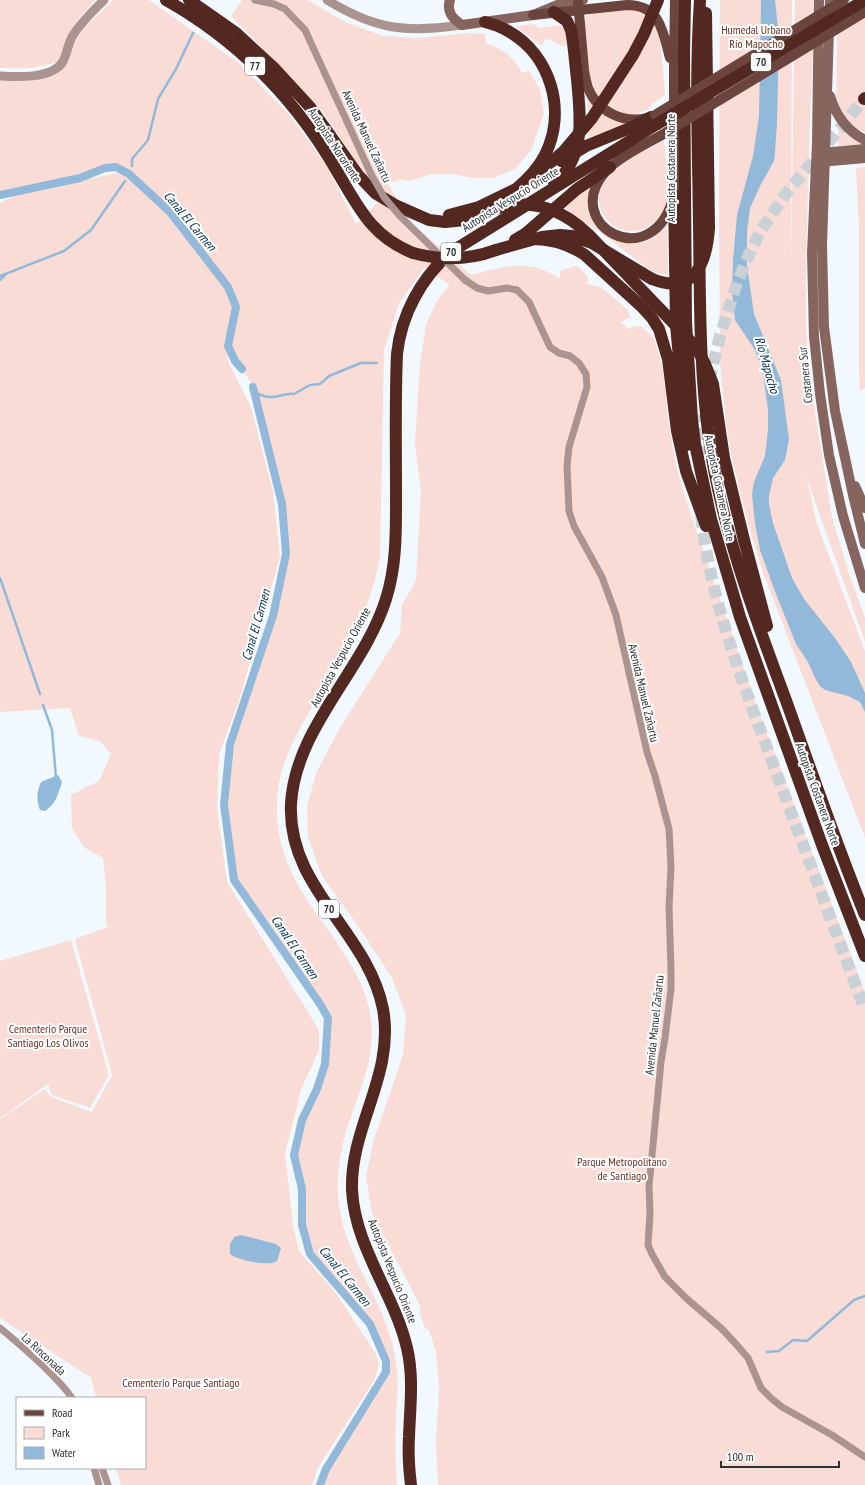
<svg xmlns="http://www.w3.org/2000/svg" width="865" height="1485" font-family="'PT Sans Narrow',sans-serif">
  <rect width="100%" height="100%" fill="#f1f8fe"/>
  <path fill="#fadcd6" d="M0 0H95L78 20 69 36 59 62 32 68H0Z
    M113 0H149L239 63 290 116 326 165 356 224 381 199 323 112 231 16 242 0H308L345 22 383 36 418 38 469 33 485 34 486 43C504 50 513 56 522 73L529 71 540 89 544 114 531 150 515 169 493 178H474L451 174H430L411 181 401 179 396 182 386 181 411 222 471 275C504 266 529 258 560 279V271L575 266 580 268 588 277 587 284 601 287 627 309 631 317 620 322 628 329 635 326H641L655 340 662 366 666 394 668 420 677 470 685 497 756 704 865 992V1485H438L436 1441 439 1390 436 1352 429 1330 425 1328 419 1311 421 1307 372 1214 366 1176 374 1139 403 1055 406 1015 391 976 356 923 322 876 308 837 307 805 317 771 341 726 400 633 402 605 416 580 421 491 415 443 420 364 426 324 438 299 449 285 425 267 399 303 384 350 380 558C375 581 369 604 358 625 344 653 327 679 312 707 297 733 282 759 278 789 271 850 297 887 331 934 348 959 365 983 370 1014 378 1060 356 1096 344 1139 340 1156 337 1175 338 1193 340 1250 380 1293 393 1346 399 1370 398 1392 396 1415 395 1439 395 1462 397 1485H323L328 1470 388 1373 389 1360 372 1323 313 1253 305 1225 304 1189 296 1155 305 1121 320 1089 327 1065 331 1018 322 1002 236 879 227 805 233 744 276 617 289 554 284 504 256 392 230 348 234 335 224 340 229 363 251 407 273 492 280 557 240 697 219 755 217 808 227 882 319 1030V1050L302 1087 285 1153 293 1225 299 1251 336 1293 376 1354 379 1364 375 1379 317 1469 312 1485H121L116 1468H145V1398H96L91 1378 0 1318V1119L45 1089 51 1097 92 1112 112 1075 75 939 108 927 106 922V885L103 858 85 848 72 829 71 795 99 781 111 754 100 741 79 736 70 708 0 712V203L12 197 23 193 117 173 119 165C109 161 96 169 87 172 59 183 28 184 0 193V81H29L56 73 69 61 71 48 84 28Z
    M720 0H792L791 263 795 0H815L810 121 806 261V330L810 378 815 413 832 517 848 571 865 618V642L806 476 817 524 865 651V838L764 575 749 527 731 455 726 422 720 363 719 202Z
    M625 9 636 10 648 15 659 30 665 91 664 96 652 104 649 109 633 115 617 113 599 99 590 81 584 21 587 16 592 13Z
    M865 18V132L858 130 845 118 836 97 837 35Z
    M534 24 540 28 561 25C568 32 568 37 566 46 556 46 555 40 545 39L542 46 515 26Z
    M587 98C598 113 608 120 627 123L588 138 589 122Z
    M838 122 865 144 838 146Z
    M664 141C666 160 670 186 666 205 664 211 660 216 656 220 631 247 589 220 601 186 607 169 648 149 664 141Z
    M865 167V388L860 391 859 372V227L856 168Z
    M593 181C593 191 589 205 591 215 595 234 621 245 639 243 651 241 659 233 667 225L668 275 657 273 647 268 596 229 560 208Z
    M71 940 109 1075 90 1108 52 1095 48 1084 0 1118V961Z"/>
  <path fill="#92b9da" d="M761 0H775L779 38 777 123 775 152 774 161 760 186 750 208 747 232V266L754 314 781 380 789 439 785 460 773 478 769 496V504L773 523 792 578 804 599 835 638 851 662 865 693V712L860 702 848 696 825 690 820 686 815 678 808 662 796 644 776 594 760 550 755 523 752 494 754 482 765 456 768 429V410L763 373 755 350 735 320 732 291 733 260 737 215 753 156 759 116Z
    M58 775 62 782C58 794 56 804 45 811L40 810C36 800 37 791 41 782Z
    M241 1235 276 1244 281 1248 277 1261C269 1267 237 1260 230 1254V1244L234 1237Z"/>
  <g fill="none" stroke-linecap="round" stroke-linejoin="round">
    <path stroke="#92b9da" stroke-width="2.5" d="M132 166V159L148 140 158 99 176 69 193 33
      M0 276 64 251 91 230 125 181
      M0 280 5 275
      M254 393C259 394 265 397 270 397 279 398 286 392 294 394L310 385 320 384 329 376 361 363H377
      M0 578 40 694
      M43 705 52 730 56 778
      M767 1352 779 1351 793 1340 807 1341 854 1300 865 1296"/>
    <path stroke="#92b9da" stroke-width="8" d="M0 195 80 178 105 168 116 167 129 174 170 212 228 287 236 307 228 346 235 361 242 369
      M253 387 282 504 286 554 273 616 230 744 224 805 234 880 320 1004 328 1018 325 1064 317 1089 302 1120 294 1155 302 1189V1225L310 1254 370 1324 386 1361V1372L326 1469 320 1485"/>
    <path stroke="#c9d0d6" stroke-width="12" stroke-dasharray="12 6" stroke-linecap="butt" d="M709 381 720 336 737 283 746 261 760 232 785 195 864 99
      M700 458 703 415
      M701 515C711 604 744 686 775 769 805 850 835 930 865 1010"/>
    <path stroke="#ab9490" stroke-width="7" d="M255 0 274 4 285 9 305 30 371 174
      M465 280 477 288 488 291 507 288 517 290 529 302 550 347 559 353 570 356 579 363 586 374 587 387 569 447 567 466 569 511 574 526 602 577 616 615 647 752 655 776 669 829 671 867 669 907 671 970V989L665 1038 661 1062 649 1186 650 1213 648 1245 652 1254 665 1277 686 1298 722 1329 735 1343 748 1358 761 1388 772 1399 782 1407 832 1435 865 1457
      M0 1328C23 1347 55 1374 72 1398
      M94 1468 99 1485
      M102 1468 108 1485"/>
    <path stroke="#ab9490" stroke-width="9" d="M327 0C376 30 406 33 462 25
      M0 76C17 77 50 79 62 63 67 56 67 46 72 37 80 23 93 11 104 0"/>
    <path stroke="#86655f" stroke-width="10" d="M450 0C446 12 453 19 462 25L533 15 557 5 583 0
      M819 0 817 143 812 253 814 336 820 394 829 455 843 516 865 588
      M830 0 822 245 824 327 835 411 853 495 865 544
      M830 96C836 116 847 131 865 140
      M821 153 865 149
      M820 162 865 158
      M855 486 865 508"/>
    <path stroke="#6a443d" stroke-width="10" d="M578 1 584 70C585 76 586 82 588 88 597 111 623 124 647 118
      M533 15 627 5C661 5 663 33 670 58
      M660 136C645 144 616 159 606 171 558 225 654 278 674 195V67L675 0"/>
    <path stroke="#522821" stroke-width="12" d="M166 0C216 28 261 67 297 112 312 131 326 152 338 173 359 208 372 237 413 253
      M189 0 236 33 275 69 310 107 358 175 375 193 395 205 429 220 445 222 465 220
      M685 0 684 54 686 322 692 420 695 444 711 519 740 617 822 845 865 956
      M700 0C695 74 698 148 699 222 700 294 699 367 709 439 721 528 757 622 788 706 813 776 837 846 865 915
      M554 12 567 21 571 30C574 46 575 63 577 79 580 116 587 156 554 184
      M706 13 709 227
      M485 22C493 24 501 27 508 31 551 55 567 111 545 155 538 169 527 180 515 190
      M864 99 865 98
      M630 128 651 117
      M674 195 676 325 687 445
      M449 215 479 207 522 186
      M533 239C552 239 570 245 585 255L641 306 652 318 659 329 668 359 677 431 686 471 706 526
      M515 240 525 234 577 189 610 167
      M496 250 542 237 560 235 572 236 592 243 652 279
      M744 540 767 626
      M411 1485C409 1469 408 1453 409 1437 410 1407 414 1377 407 1348 394 1293 355 1248 352 1190 350 1126 395 1075 383 1009 368 932 287 888 291 804 295 728 364 670 386 599 397 565 396 528 396 492 396 446 395 400 397 354 401 315 421 278 451 252L657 124"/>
    <path stroke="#ab9490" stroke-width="7" d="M371 174 384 197 399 215 465 280"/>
    <path stroke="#6a443d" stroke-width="10" d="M655 115 844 0
      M660 136 865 12"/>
    <path stroke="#522821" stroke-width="12" d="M657 124 865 0
      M561 161 586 146 630 128
      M528 182 564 151 592 118 633 55 644 34 658 0
      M465 220C478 216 490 210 503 207 536 199 565 212 588 234L684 334 697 349 705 364 713 384 724 458 744 540
      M413 253C442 261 469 260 496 250
      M652 279C694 296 707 263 709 227"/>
  </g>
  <g text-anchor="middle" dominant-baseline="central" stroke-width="4" stroke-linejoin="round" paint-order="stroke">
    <g fill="#fff" stroke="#6b7073" stroke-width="1">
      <rect x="751" y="53" width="20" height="18" rx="3"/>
      <rect x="245" y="57" width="20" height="18" rx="3"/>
      <rect x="441" y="243" width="20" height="18" rx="3"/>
      <rect x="319" y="900" width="20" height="18" rx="3"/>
    </g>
    <g font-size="11" font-weight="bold" fill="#2b3237">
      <text x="761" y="62">70</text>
      <text x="255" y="66">77</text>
      <text x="451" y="252">70</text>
      <text x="329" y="909">70</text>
    </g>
    <g font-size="12" fill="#713126" stroke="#fff">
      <text x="756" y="29">Humedal Urbano<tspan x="756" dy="14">Río Mapocho</tspan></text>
      <text x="48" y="1028">Cementerio Parque<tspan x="48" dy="14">Santiago Los Olivos</tspan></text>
      <text x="622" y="1161">Parque Metropolitano<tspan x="622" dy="14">de Santiago</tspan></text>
      <text x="181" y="1382">Cementerio Parque Santiago</text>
    </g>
    <g font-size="12" fill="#2b3237" stroke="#fff">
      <text transform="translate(367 136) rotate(65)">Avenida Manuel Zañartu</text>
      <text transform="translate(335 145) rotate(57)">Autopista Nororiente</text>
      <text transform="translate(670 168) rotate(-90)">Autopista Costanera Norte</text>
      <text transform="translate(510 199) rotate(-32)">Autopista Vespucio Oriente</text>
      <text transform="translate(805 375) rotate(-96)">Costanera Sur</text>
      <text transform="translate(720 488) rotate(78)">Autopista Costanera Norte</text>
      <text transform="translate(340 657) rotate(-61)">Autopista Vespucio Oriente</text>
      <text transform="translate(644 693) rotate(77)">Avenida Manuel Zañartu</text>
      <text transform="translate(818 794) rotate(70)">Autopista Costanera Norte</text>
      <text transform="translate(654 1025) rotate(-84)">Avenida Manuel Zañartu</text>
      <text transform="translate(393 1271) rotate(68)">Autopista Vespucio Oriente</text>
      <text transform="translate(44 1354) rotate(43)">La Rinconada</text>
    </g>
    <g font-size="13" font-style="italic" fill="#002f4f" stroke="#fff">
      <text transform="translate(190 221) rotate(50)">Canal El Carmen</text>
      <text transform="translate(767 365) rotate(74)">Río Mapocho</text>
      <text transform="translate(256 625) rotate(-74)">Canal El Carmen</text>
      <text transform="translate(295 947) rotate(56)">Canal El Carmen</text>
      <text transform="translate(345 1276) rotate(51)">Canal El Carmen</text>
    </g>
  </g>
  <rect x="16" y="1397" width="130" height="72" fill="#ffffff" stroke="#aaadaf"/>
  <rect x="24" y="1410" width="20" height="6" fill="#6a443d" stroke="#aaadaf"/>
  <text x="52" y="1417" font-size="12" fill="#2b3237">Road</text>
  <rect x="24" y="1427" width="20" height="12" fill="#fadcd6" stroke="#aaadaf"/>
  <text x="52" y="1437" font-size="12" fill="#2b3237">Park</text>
  <rect x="24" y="1447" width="20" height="12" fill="#92b9da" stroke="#aaadaf"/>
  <text x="52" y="1457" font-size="12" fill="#2b3237">Water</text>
  <path d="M721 1461v6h118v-6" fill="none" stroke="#2b3237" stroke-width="2"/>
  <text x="727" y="1461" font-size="12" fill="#2b3237" stroke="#ffffff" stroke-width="3" paint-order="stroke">100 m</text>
</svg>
